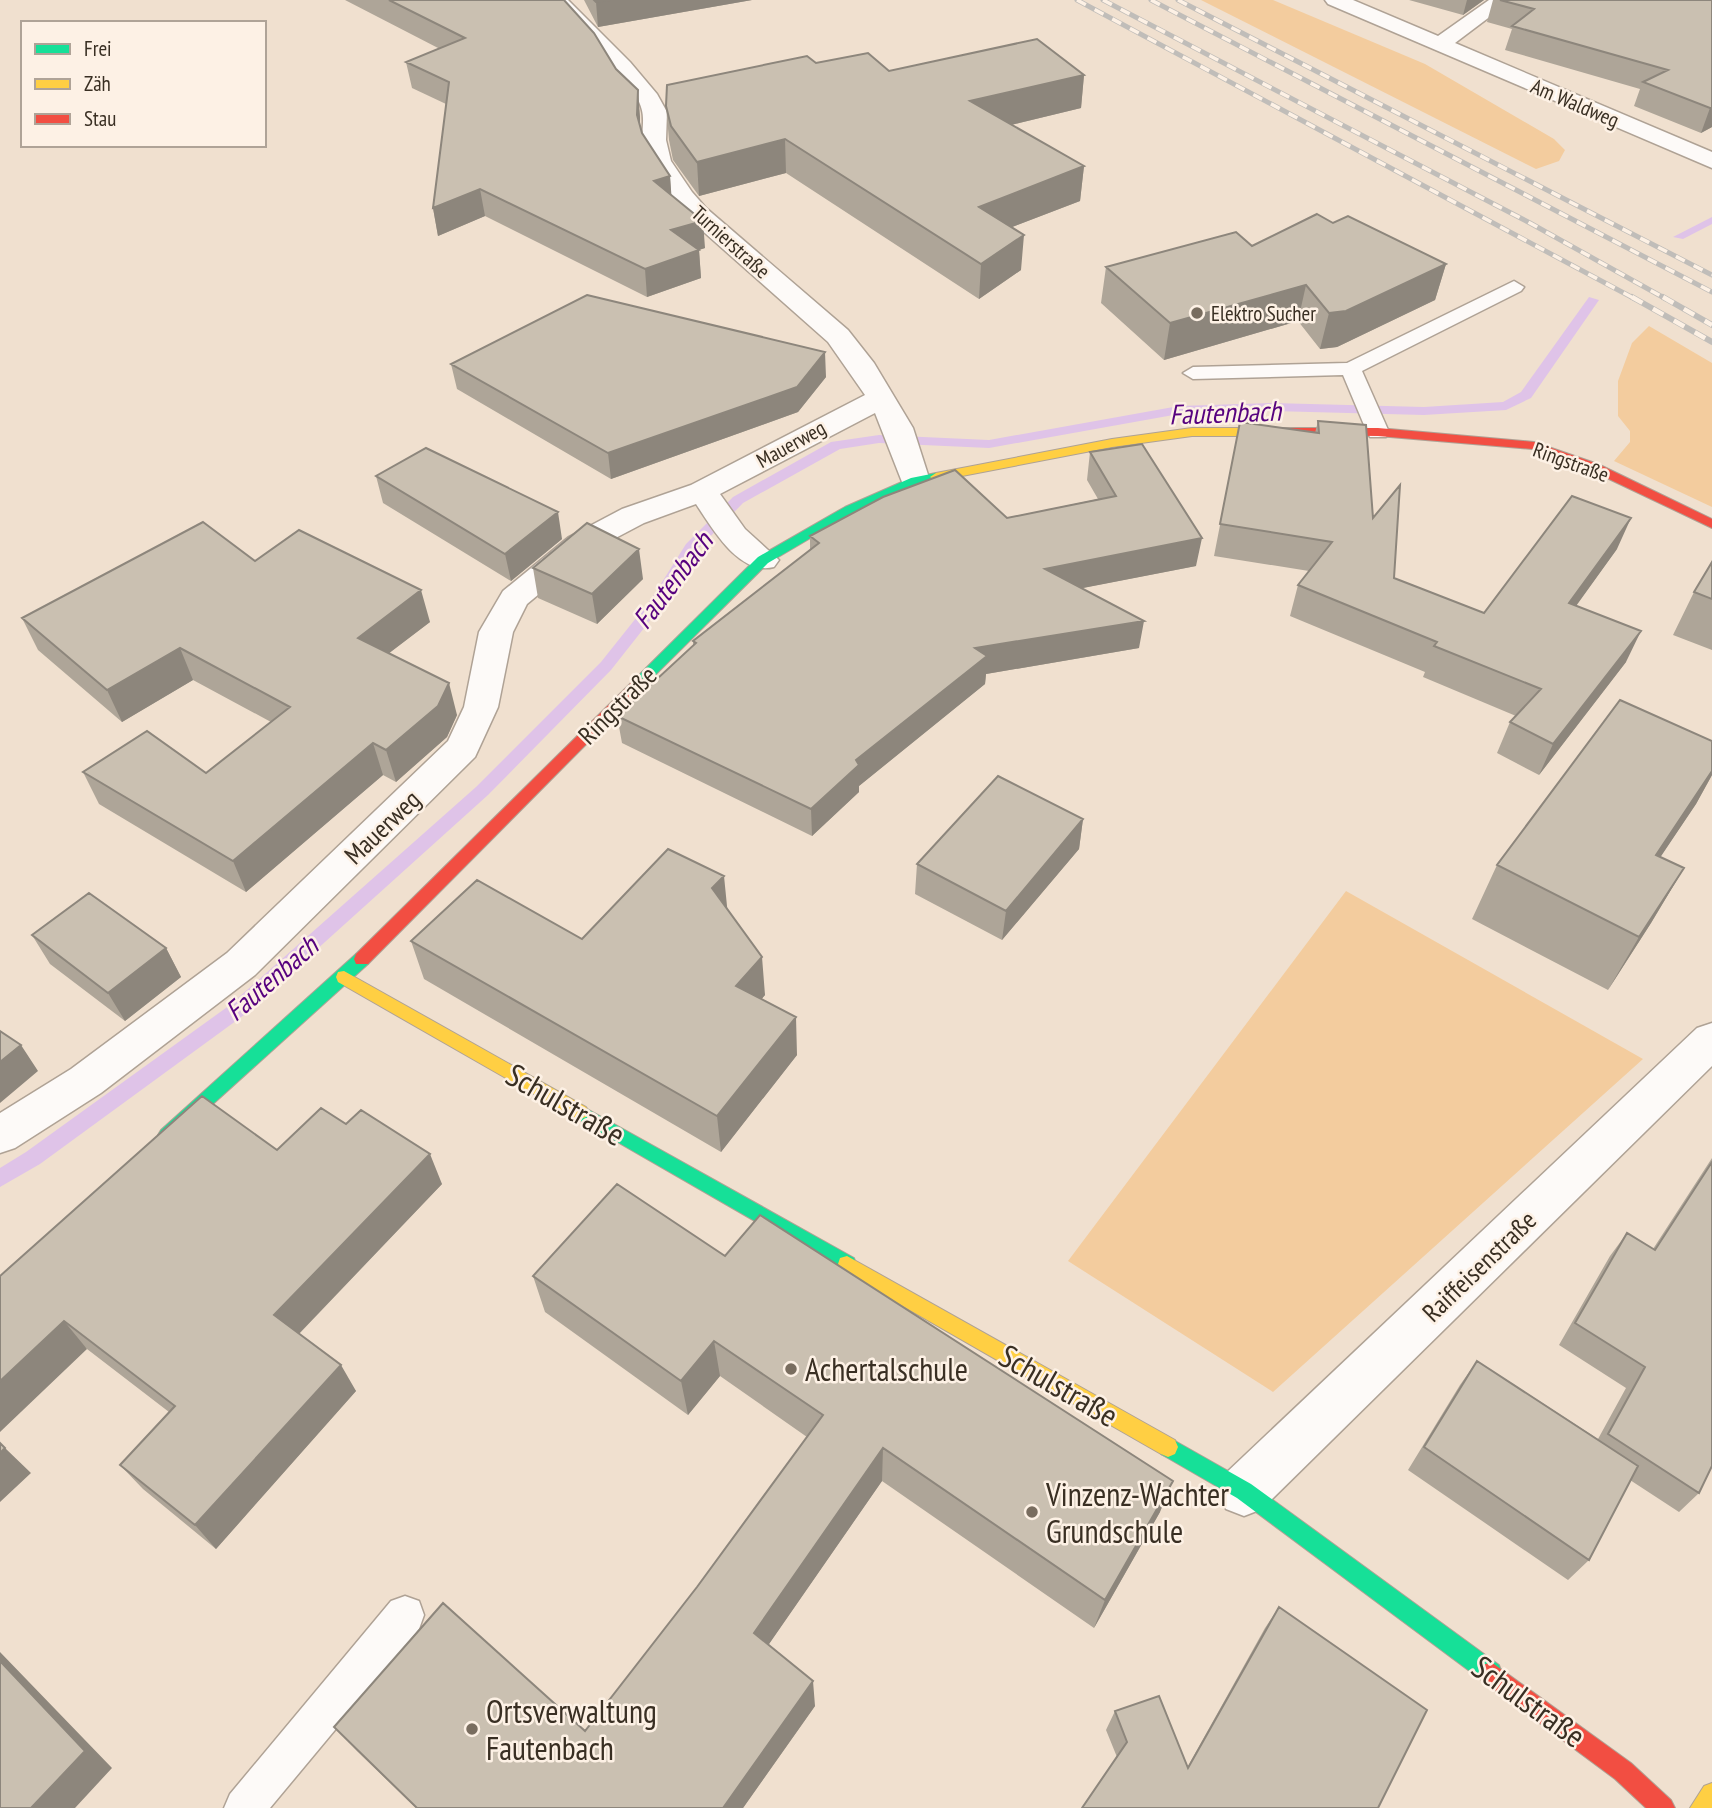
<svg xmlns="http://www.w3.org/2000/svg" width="1712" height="1808" font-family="'PT Sans Narrow',sans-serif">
  <rect width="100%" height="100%" fill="#f0e0cf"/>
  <path fill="#f3cc9e" d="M1201 0H1273L1425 64 1554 139 1565 150 1559 161 1536 169Z
    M1649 326 1712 363V507L1614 461 1630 442V431L1618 416V381L1632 343Z
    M1346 891 1643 1059 1273 1392 1068 1261Z"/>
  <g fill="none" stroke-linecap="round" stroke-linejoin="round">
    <path fill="#dfc3e8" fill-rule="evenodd" d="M1712 217V224L1683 239 1673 237Z
      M1589 297 1599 300 1531 398 1506 410 1424 415 1272 411 1179 414 989 448 879 443 840 449 743 503 697 550 663 604 611 670 488 795 244 1015 40 1164 0 1187V1168L26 1152 230 1005 476 787 601 662 652 598 686 544 733 497 831 442 879 435 989 440 1179 406 1272 403 1424 407 1503 402 1521 392Z"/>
    <defs>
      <path id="lane" d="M1514 281 1524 287 1521 291 1362 371 1389 432 1386 437H1370L1367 432 1343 375 1193 379 1183 373 1193 367 1347 363Z
        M405 1596 419 1601 424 1615 419 1629 270 1808H224L230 1794 391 1601Z"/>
      <path id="street" d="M547 0H568L630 62 657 94 667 112 666 140 671 161 692 192 706 208 848 330 874 363 913 428 930 481 926 487 915 490 904 487 875 413 720 494 745 529 779 560 774 567C739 576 713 529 696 504L644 523 591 551 527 604 513 632 498 707 475 757 255 975 101 1093 15 1148 0 1153V1113L71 1069 227 953 448 741 464 707 479 632 503 591 569 537 622 509 691 485 865 395 828 342 688 218C671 198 650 176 644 149 639 127 649 118 636 96Z
        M1325 0H1353L1438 36 1489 0H1512L1455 43 1712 152V168L1328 4Z
        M1712 1023V1066L1262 1509 1244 1516 1226 1509 1219 1491 1226 1473 1697 1028Z"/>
      <path id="fast" d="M936 473 942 477 940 480 918 484 853 513 768 563 645 685H635L633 682 635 679 758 557 845 507 911 478Z
        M362 953 368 954 370 959 368 964 173 1140 167 1143 161 1140 158 1135 161 1130 356 954Z
        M580 1105 854 1258 856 1264 854 1270 847 1272 840 1270 574 1117 571 1112 574 1107Z
        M1168 1437 1251 1484 1499 1665 1502 1673 1499 1681 1491 1684 1483 1681 1237 1498 1161 1454 1158 1447 1161 1440Z"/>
      <path id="slow" d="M1192 428H1281L1287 432 1281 436H1192L1112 447 936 481 930 477 936 473 1112 439Z
        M344 971 586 1107 589 1112 586 1117 580 1119 574 1117 338 982 336 977 338 972Z
        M847 1256 1175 1440 1178 1447 1175 1454 1168 1457 1161 1454 840 1270 838 1264 840 1258Z
        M1712 1783V1808H1690L1704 1786Z"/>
      <path id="jam" d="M1281 428H1378L1534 442 1598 464 1712 519V528L1590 470 1532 449 1378 436 1277 435V429Z
        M640 677 647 682 645 685 368 964H356L354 959 356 954 635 679Z
        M1491 1662 1631 1763 1671 1800 1675 1808H1646L1615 1779 1483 1681 1480 1673 1483 1665Z"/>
    </defs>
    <use href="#lane" stroke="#afa295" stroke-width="3"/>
    <use href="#street" stroke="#afa295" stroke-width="3"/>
    <use href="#fast" stroke="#afa295" stroke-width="2"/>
    <use href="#slow" stroke="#afa295" stroke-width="2"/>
    <use href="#jam" stroke="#afa295" stroke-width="2"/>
    <use href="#lane" fill="#fdfaf8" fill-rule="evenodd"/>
    <use href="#street" fill="#fdfaf8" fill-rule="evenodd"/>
    <use href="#fast" fill="#16e098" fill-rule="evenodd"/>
    <use href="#slow" fill="#ffcf43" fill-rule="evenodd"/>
    <use href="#jam" fill="#f24e42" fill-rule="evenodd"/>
    <defs>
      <path id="rail-far1" d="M1077 0 1635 299
        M1103 0 1530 223 1666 299
        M1151 0 1712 292
        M1178 0 1712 275"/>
      <path id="rail" d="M1632 297 1712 342
        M1663 297 1712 325"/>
    </defs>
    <use href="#rail-far1" stroke="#c0bdb9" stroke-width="5"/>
    <use href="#rail" stroke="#c0bdb9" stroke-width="6"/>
    <use href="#rail-far1" stroke="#fdf1e5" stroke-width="3.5" stroke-dasharray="10" stroke-linecap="butt"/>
    <use href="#rail" stroke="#fdf1e5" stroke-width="4.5" stroke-dasharray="12" stroke-linecap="butt"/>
  </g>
  <path fill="#aea598" d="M345 0H564L616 69 638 90 640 126 642 133 670 176 671 195 705 248 699 250 701 278 647 297 485 216 438 236 433 208 446 104 412 88 406 62 440 49Z
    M584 0H752L598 27Z
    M1409 0H1484L1463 15Z
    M1493 0H1712V127L1701 133 1634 106 1640 89 1505 50 1512 29 1487 22Z
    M816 63 889 71 1084 75 1081 108 1011 125 1084 166 1080 201 1012 227 1021 270 979 299 786 173 699 196 673 160 669 140 666 106Z
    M1333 223 1446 264 1435 300 1337 347 1320 349 1298 321 1164 360 1101 303 1106 267 1252 246Z
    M451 364 826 377 798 412 611 479 457 389Z
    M1318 421 1373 518 1394 578 1484 613 1617 549 1576 605 1626 662 1539 775 1497 753 1510 722 1516 716 1423 677 1425 672 1290 616 1298 585 1309 571 1214 556 1240 422 1315 433Z
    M1090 452 1196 566 1082 588 1139 648 986 674 985 684 859 786V792L812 836 622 743 617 716 693 646V641L810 550V536L1007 518 1098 499 1087 480Z
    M376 476 562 539 511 581 383 503Z
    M255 561 430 622 389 653 457 715 447 737 396 782 383 775 246 892 99 804 83 772 206 773 271 722 193 680 122 722 38 650 22 618Z
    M1712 562V650L1673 635 1694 592Z
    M533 568 643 579 597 624 538 598Z
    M1712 741V775L1696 804 1660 857 1684 868 1651 923 1608 990 1472 919 1497 865Z
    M1083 819 1079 849 1002 940 915 894 917 864Z
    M727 909 765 995 761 999 797 1055 721 1152 424 979 411 941 582 939Z
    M32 935 166 948 181 977 125 1021 50 964Z
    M346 1124 442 1184 299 1334 356 1391 216 1549 143 1489 120 1465 169 1412 87 1349 0 1276 277 1150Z
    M1712 1158V1466L1699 1493 1679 1512 1630 1480 1589 1560 1568 1580 1408 1470 1460 1385 1477 1361 1598 1439 1626 1388 1559 1345 1610 1256 1627 1233 1653 1249Z
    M725 1256 1160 1512 1094 1628 882 1481 768 1645 815 1706 743 1808H416L357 1751 334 1727 585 1731 697 1587 807 1437 720 1376 688 1415 545 1312 533 1276Z
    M1279 1607 1378 1808 1117 1757 1106 1730 1115 1711 1188 1766 1265 1628Z"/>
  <path fill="#8d867c" d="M610 0H752L598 27 596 2Z
    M1467 0H1484L1463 15Z
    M1084 75 1081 108 969 135 970 101Z
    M638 90 640 117V141L637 115Z
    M1710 108H1712V127L1701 133Z
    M785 139 786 173 699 196 697 162Z
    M1084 166 1080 201 976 241 979 207Z
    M670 176 672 203 654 181Z
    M480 189 485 216 438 236 433 208Z
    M703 221 705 248 673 258 671 230Z
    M1024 235 1021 270 979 299 981 264Z
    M699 250 701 278 647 297 645 269Z
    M1446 264 1435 300 1337 347 1320 349 1329 313Z
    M1306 285 1298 321 1164 360 1170 323Z
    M825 352 826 377 798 412 611 479 608 453Z
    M558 512 562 539 511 581 505 554Z
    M1631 518 1617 549 1556 634 1569 603Z
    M1202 538 1196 566 1042 596 1045 569Z
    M639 549 643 579 597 624 592 594Z
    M421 590 430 622 367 670 358 638Z
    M1144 621 1139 648 986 674 985 684 859 786V792L812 836 811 809 856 760 975 648Z
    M1641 631 1626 662 1539 775 1553 744Z
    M180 648 193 680 122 722 107 690Z
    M449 683 457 715 447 737 396 782 386 750Z
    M373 743 383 775 246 892 233 861Z
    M1712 771V775L1696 804 1625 910 1656 855Z
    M1083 819 1079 849 1002 940 1006 911Z
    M1684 868 1651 923 1608 990 1639 937Z
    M724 876 728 916 712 888Z
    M166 948 181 977 125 1021 108 993Z
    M762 957 765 995 740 1025 736 986Z
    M796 1017 797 1055 721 1152 717 1116Z
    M21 1045 38 1071 0 1103V1062Z
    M430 1154 442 1184 290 1343 274 1315Z
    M64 1321 87 1349 0 1432V1381Z
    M714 1341 720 1376 688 1415 681 1381Z
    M341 1365 356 1391 216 1549 195 1525Z
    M5 1448 31 1473 0 1502V1453Z
    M883 1448 882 1481 758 1660 754 1633Z
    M1173 1481 1160 1512 1094 1628 1105 1600Z
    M0 1652 112 1768 75 1808H31L0 1661Z
    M813 1681 815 1706 743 1808H723Z"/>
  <path fill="#cac0b1" stroke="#8d867c" stroke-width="2" d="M389 0H564L594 33 616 69 638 90 637 115 642 133 670 176 654 181 703 221 671 230 699 250 645 269 480 189 433 208 449 82 406 62 465 38Z
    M594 0H610L596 2Z
    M1500 0H1712V108H1710L1643 82 1668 70 1512 26 1534 9Z
    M1037 39 1084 75 970 101 1084 166 979 207 1024 235 981 264 785 139 697 162 671 126 666 106 667 85 807 56 816 63 868 53 889 71Z
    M1317 214 1333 223 1348 216 1446 264 1346 311 1329 313 1306 285 1170 323 1106 267 1236 232 1252 246Z
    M587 295 825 352 797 387 608 453 451 364Z
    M1318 421 1366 425 1373 518 1400 485 1394 578 1484 613 1572 496 1631 518 1569 603 1641 631 1553 744 1510 722 1541 689 1434 646 1437 642 1298 585 1332 542 1220 524 1240 422 1319 433Z
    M1142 444 1202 538 1045 569 1144 621 975 648 987 656 856 760 859 765 811 809 617 716 696 643 693 641 819 543 810 536 883 497 955 470 1007 518 1116 496 1090 452Z
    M426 448 558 512 505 554 376 476Z
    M203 522 255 561 299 530 421 590 358 638 449 683 438 706 386 750 373 743 233 861 83 772 147 731 206 773 290 707 180 648 107 690 22 618Z
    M587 523 639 549 592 594 533 568Z
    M1712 562V599L1694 592Z
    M1620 700 1712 741V771L1656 855 1684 868 1639 937 1497 865Z
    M998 776 1083 819 1006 911 917 864Z
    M668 849 724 876 712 888 762 957 736 986 796 1017 717 1116 411 941 477 880 582 939Z
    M89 893 166 948 108 993 32 935Z
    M0 1031 21 1045 0 1062Z
    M202 1096 277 1150 321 1108 346 1124 361 1110 430 1154 274 1315 341 1365 195 1525 120 1465 175 1406 64 1321 0 1381V1276Z
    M1712 1162V1466L1699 1493 1608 1434 1645 1367 1575 1323 1627 1233 1655 1250Z
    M617 1184 725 1256 760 1215 1173 1481 1105 1600 883 1448 754 1633 813 1681 723 1808H417L334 1727 443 1603 585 1731 697 1587 823 1415 714 1341 681 1381 533 1276Z
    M1477 1361 1638 1466 1589 1560 1424 1447Z
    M0 1443 5 1448 0 1453Z
    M1279 1607 1427 1710 1378 1808H1082L1127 1742 1115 1711 1159 1696 1188 1768Z
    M0 1661 85 1751 31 1808H0Z"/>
  <g fill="#796d5f" stroke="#fdf1e5" stroke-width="2.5">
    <circle cx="1197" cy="313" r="7"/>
    <circle cx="791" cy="1369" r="7"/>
    <circle cx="1032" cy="1512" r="7"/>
    <circle cx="472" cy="1729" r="7"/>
  </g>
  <g text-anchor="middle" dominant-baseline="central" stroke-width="5" stroke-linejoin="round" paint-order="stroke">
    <g font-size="21" fill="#392f23" stroke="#fdf1e5">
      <text transform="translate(1575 103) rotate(23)">Am Waldweg</text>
      <text transform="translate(731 242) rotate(42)">Turnierstraße</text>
      <text transform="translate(791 444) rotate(-29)">Mauerweg</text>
      <text transform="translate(1571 462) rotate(20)">Ringstraße</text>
    </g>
    <g font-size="21" fill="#392f23" stroke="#fdf1e5" text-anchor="start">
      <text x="1211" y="313">Elektro Sucher</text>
    </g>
    <g font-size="26" fill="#392f23" stroke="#fdf1e5">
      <text transform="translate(617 705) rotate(-45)">Ringstraße</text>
      <text transform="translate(382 827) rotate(-44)">Mauerweg</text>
      <text transform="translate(1479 1266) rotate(-44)">Raiffeisenstraße</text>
    </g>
    <g font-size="28" font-style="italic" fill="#57027f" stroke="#fdf1e5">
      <text transform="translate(1225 412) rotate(-2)">Fautenbach</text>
      <text transform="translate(672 580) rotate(-53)">Fautenbach</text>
      <text transform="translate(271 978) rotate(-41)">Fautenbach</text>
    </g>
    <g font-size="32" fill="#392f23" stroke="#fdf1e5">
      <text transform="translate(566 1104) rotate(30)">Schulstraße</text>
      <text transform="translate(1059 1385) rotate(30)">Schulstraße</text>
      <text transform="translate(1529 1701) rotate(36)">Schulstraße</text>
    </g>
    <g font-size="32" fill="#392f23" stroke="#fdf1e5" text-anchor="start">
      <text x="805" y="1369">Achertalschule</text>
      <text x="1046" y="1494">Vinzenz-Wachter<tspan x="1046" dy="37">Grundschule</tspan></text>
      <text x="486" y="1711">Ortsverwaltung<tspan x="486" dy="37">Fautenbach</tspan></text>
    </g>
  </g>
  <rect x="21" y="21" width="245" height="126" fill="#fdf1e5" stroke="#afa397" stroke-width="2"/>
  <rect x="35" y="44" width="35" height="10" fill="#16e098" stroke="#afa397" stroke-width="2"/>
  <text x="84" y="56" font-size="21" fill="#392f23">Frei</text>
  <rect x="35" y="79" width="35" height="10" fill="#ffcf43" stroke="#afa397" stroke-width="2"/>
  <text x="84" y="91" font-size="21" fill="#392f23">Zäh</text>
  <rect x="35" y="114" width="35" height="10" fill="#f24e42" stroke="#afa397" stroke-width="2"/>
  <text x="84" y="126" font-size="21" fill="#392f23">Stau</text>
</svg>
